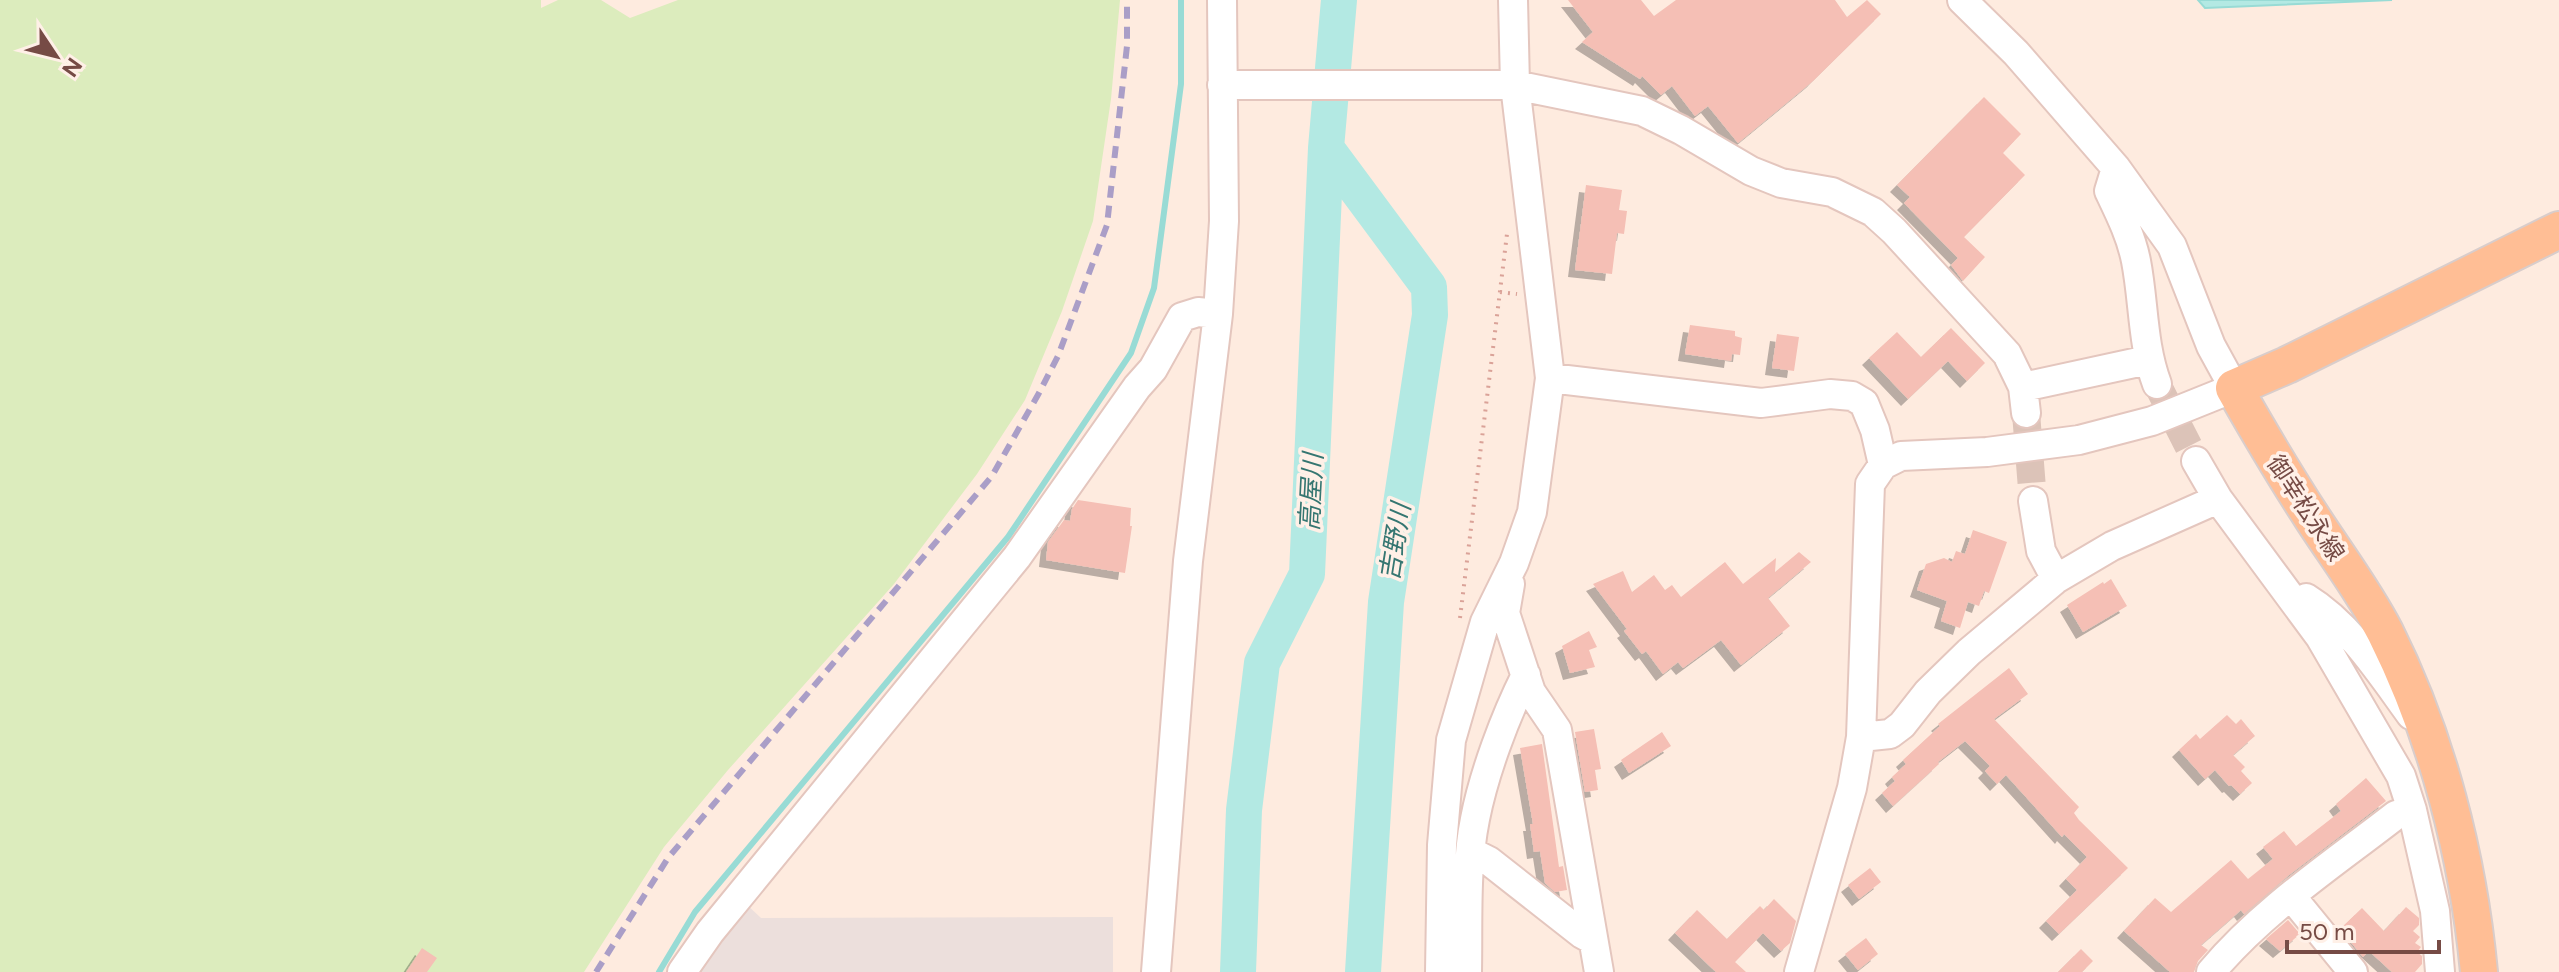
<svg xmlns="http://www.w3.org/2000/svg" width="2559" height="972" font-family="Figtree,'Noto Sans JP',sans-serif">
  <defs>
    <filter id="shadow"><feDropShadow dx="-7" dy="7" stdDeviation="0" flood-color="#0004"/></filter>
  </defs>
  <rect width="100%" height="100%" fill="#feebdf"/>
  <path fill="#ecdfdc" d="M744 902 761 918 1113 917V972H691Z"/>
  <path fill="#dcecbd" d="M0 0H541V8L558 0H601L630 18 678 0H1120L1111 99 1093 221 1062 311 1025 400 977 474 894 584 728 770 664 847 584 972H0Z"/>
  <path fill="#b3e9e3" stroke="#98dbd5" stroke-width="2" d="M2198 0H2392L2205 8Z"/>
  <g fill="none" stroke-linecap="round" stroke-linejoin="round">
    <path stroke="#98dbd5" stroke-width="6" d="M659 972 695 912 1008 537 1131 353 1154 288 1181 84V0"/>
    <path stroke="#b3e9e3" stroke-width="36" d="M1326 148 1429 287 1430 315 1386 602 1363 972
      M1238 972 1244 810 1262 663 1307 574 1326 148 1339 0"/>
  </g>
  <path fill="#f5bfb5" filter="url(#shadow)" d="M1568 0H1641L1654 16 1676 0H1835L1847 17 1867 0 1881 14 1813 81 1738 143 1708 106 1695 116 1672 86 1661 95 1642 76 1640 79 1582 42 1593 32Z
    M1984 97 2021 134 2003 153 2025 175 1964 237 1985 257 1963 281 1951 265 1958 258 1904 203 1910 197 1897 185Z
    M1586 185 1622 190 1619 210 1627 211 1624 234 1617 233 1612 274 1575 270Z
    M1690 325 1735 331V336L1742 338 1740 355 1732 354 1731 361 1685 354Z
    M1951 328 1985 363 1967 381 1948 361 1908 399 1869 358 1897 332 1921 357Z
    M1777 334 1799 337 1794 371 1772 368Z
    M1078 500 1131 508 1130 526H1132L1125 573 1046 560 1048 542 1064 520 1070 521 1072 509Z
    M1973 530 2007 542 1989 593 1984 591 1979 606 1968 602 1960 628 1941 621 1947 601 1917 590 1926 564 1944 558 1952 562 1956 551 1965 554Z
    M1799 552 1811 562 1768 598 1790 626 1741 665 1721 640 1683 668 1678 662 1663 674 1646 651 1642 654 1624 631 1627 629 1593 584 1623 571 1632 592 1654 575 1665 590 1672 585 1681 597 1725 562 1743 584 1776 558 1775 572Z
    M2111 579 2127 606 2083 632 2067 605 2103 582 2104 584Z
    M1589 631 1597 647 1589 650 1595 667 1570 673 1562 646Z
    M2009 668 2028 694 1994 719 2079 807 2074 813 2079 820 2128 868 2059 934 2046 921 2077 890 2066 879 2087 857 2064 834 2062 837 2006 775 1997 784 1985 771 1990 766 1965 741 1938 762 1939 764 1893 806 1882 793 1895 781 1892 777 1906 764 1903 760 1940 726 1938 724Z
    M2227 715 2236 724 2241 719 2255 736 2233 755 2245 767 2241 771 2252 783 2240 794 2231 785 2229 786 2215 770 2205 779 2179 750 2196 734 2200 739Z
    M1594 729 1601 769 1595 770 1598 790 1585 792 1575 732Z
    M1662 732 1671 746 1629 773 1621 760Z
    M1542 744 1559 867 1563 866 1567 890 1555 892 1545 883 1540 851 1534 852 1530 824H1533L1520 748Z
    M2366 778 2386 801 2289 875 2244 914 2241 910 2201 945 2208 950 2198 961 2194 972H2170L2124 931 2155 898 2171 912 2231 860 2248 879 2273 859 2263 847 2284 831 2296 846 2341 811 2336 804Z
    M1870 868 1881 882 1859 899 1848 885Z
    M1774 899 1796 921 1790 943 1781 951 1763 933 1735 962 1746 972H1716L1675 933 1697 910 1727 939 1760 906 1764 910Z
    M2406 907 2419 918V925L2413 931 2420 937 2415 943 2421 947 2417 952 2422 956V964L2415 972H2392L2369 951 2363 957 2340 929 2362 908 2384 931Z
    M2288 920 2300 934 2280 951 2266 939Z
    M1866 938 1878 954 1858 970 1845 954Z
    M422 948 437 958 427 972H406Z
    M2081 949 2093 961 2082 972H2058Z"/>
  <g fill="none" stroke-linecap="round" stroke-linejoin="round">
    <path stroke="#dcc3b8" stroke-width="28" stroke-dasharray="28 14" stroke-linecap="butt" d="M2157 384 2196 461
      M2026 413 2033 501"/>
    <defs>
      <path id="minor" d="M1222 85H1515L1642 111 1681 130 1751 171 1781 183 1832 192 1873 212 1894 231 2007 354 2023 387 2026 413
        M2116 168 2109 191C2120 214 2131 236 2136 261 2144 302 2142 344 2157 384
        M1550 378 1761 403 1830 394 1852 396 1864 403 1875 430 1883 465
        M2023 387 2148 360
        M2196 461 2218 499 2320 637 2401 776 2412 810 2435 911 2440 972
        M2033 501 2041 551 2056 579
        M1510 584 1505 613 1531 692 1557 730 1599 972
        M2306 598C2350 625 2381 674 2411 715
        M1861 737 1890 734 1902 725 1928 692 1969 652 2056 579 2112 546 2218 499
        M1471 852 1489 861 1582 934 1593 940
        M2291 896 2353 972
        M682 972 710 932 1017 557 1137 387 1153 369 1182 317 1198 312 1218 314
        M1156 972 1188 561 1218 314 1224 221 1222 0
        M1440 972 1442 845 1451 740 1485 622 1514 563 1532 512 1550 378 1515 85 1513 0
        M1467 972C1468 922 1465 868 1475 819 1484 773 1505 717 1526 675
        M1799 972 1852 788 1861 737 1870 484 1883 465 1901 456 1987 452 2079 440 2152 421 2234 388 2211 346 2172 246 2116 168 2016 53 1962 0
        M2211 972C2263 910 2333 864 2396 815L2412 810"/>
      <path id="major" d="M2479 972C2468 856 2437 736 2385 632 2365 593 2337 556 2313 519 2285 476 2259 432 2234 388L2287 365 2559 230"/>
    </defs>
    <use href="#minor" stroke="#e4c6be" stroke-width="32"/>
    <use href="#major" stroke="#d9cdcb" stroke-width="40"/>
    <path stroke="#daa298" stroke-width="4" stroke-dasharray="2 6" stroke-linecap="butt" d="M1500 292 1517 294
      M1460 618 1507 234"/>
    <use href="#minor" stroke="#fff" stroke-width="28"/>
    <use href="#major" stroke="#ffbe95" stroke-width="36"/>
    <path stroke="#aa9ec7" stroke-width="6" stroke-dasharray="12 8" stroke-linecap="butt" d="M596 972 668 858 992 476 1039 393 1058 356 1107 225 1127 46V0"/>
  </g>
  <g text-anchor="middle" dominant-baseline="central" stroke-width="7" stroke-linejoin="round" paint-order="stroke">
    <g font-size="24" fill="#764b45" stroke="#fff0e7">
      <text transform="translate(2306 508) rotate(57)">御幸松永線</text>
    </g>
    <g font-size="26" font-style="italic" fill="#357671" stroke="#fff0e7">
      <text transform="translate(1311 492) rotate(-87)">高屋川</text>
      <text transform="translate(1395 542) rotate(-81)">吉野川</text>
    </g>
  </g>
  <g transform="translate(56 56) rotate(125)" stroke="#fff0e7" stroke-width="6" paint-order="stroke">
  <path d="M0-6L14 30L0 20L-14 30Z" fill="#764b45"/>
  <text y="-12" font-size="22" font-weight="bold" text-anchor="middle" fill="#764b45">N</text>
  </g>
  <path d="M2287 940v12h152v-12" fill="none" stroke="#764b45" stroke-width="4"/>
  <text x="2299" y="940" font-size="24" fill="#764b45" stroke="#fff0e7" stroke-width="6" paint-order="stroke">50 m</text>
</svg>
